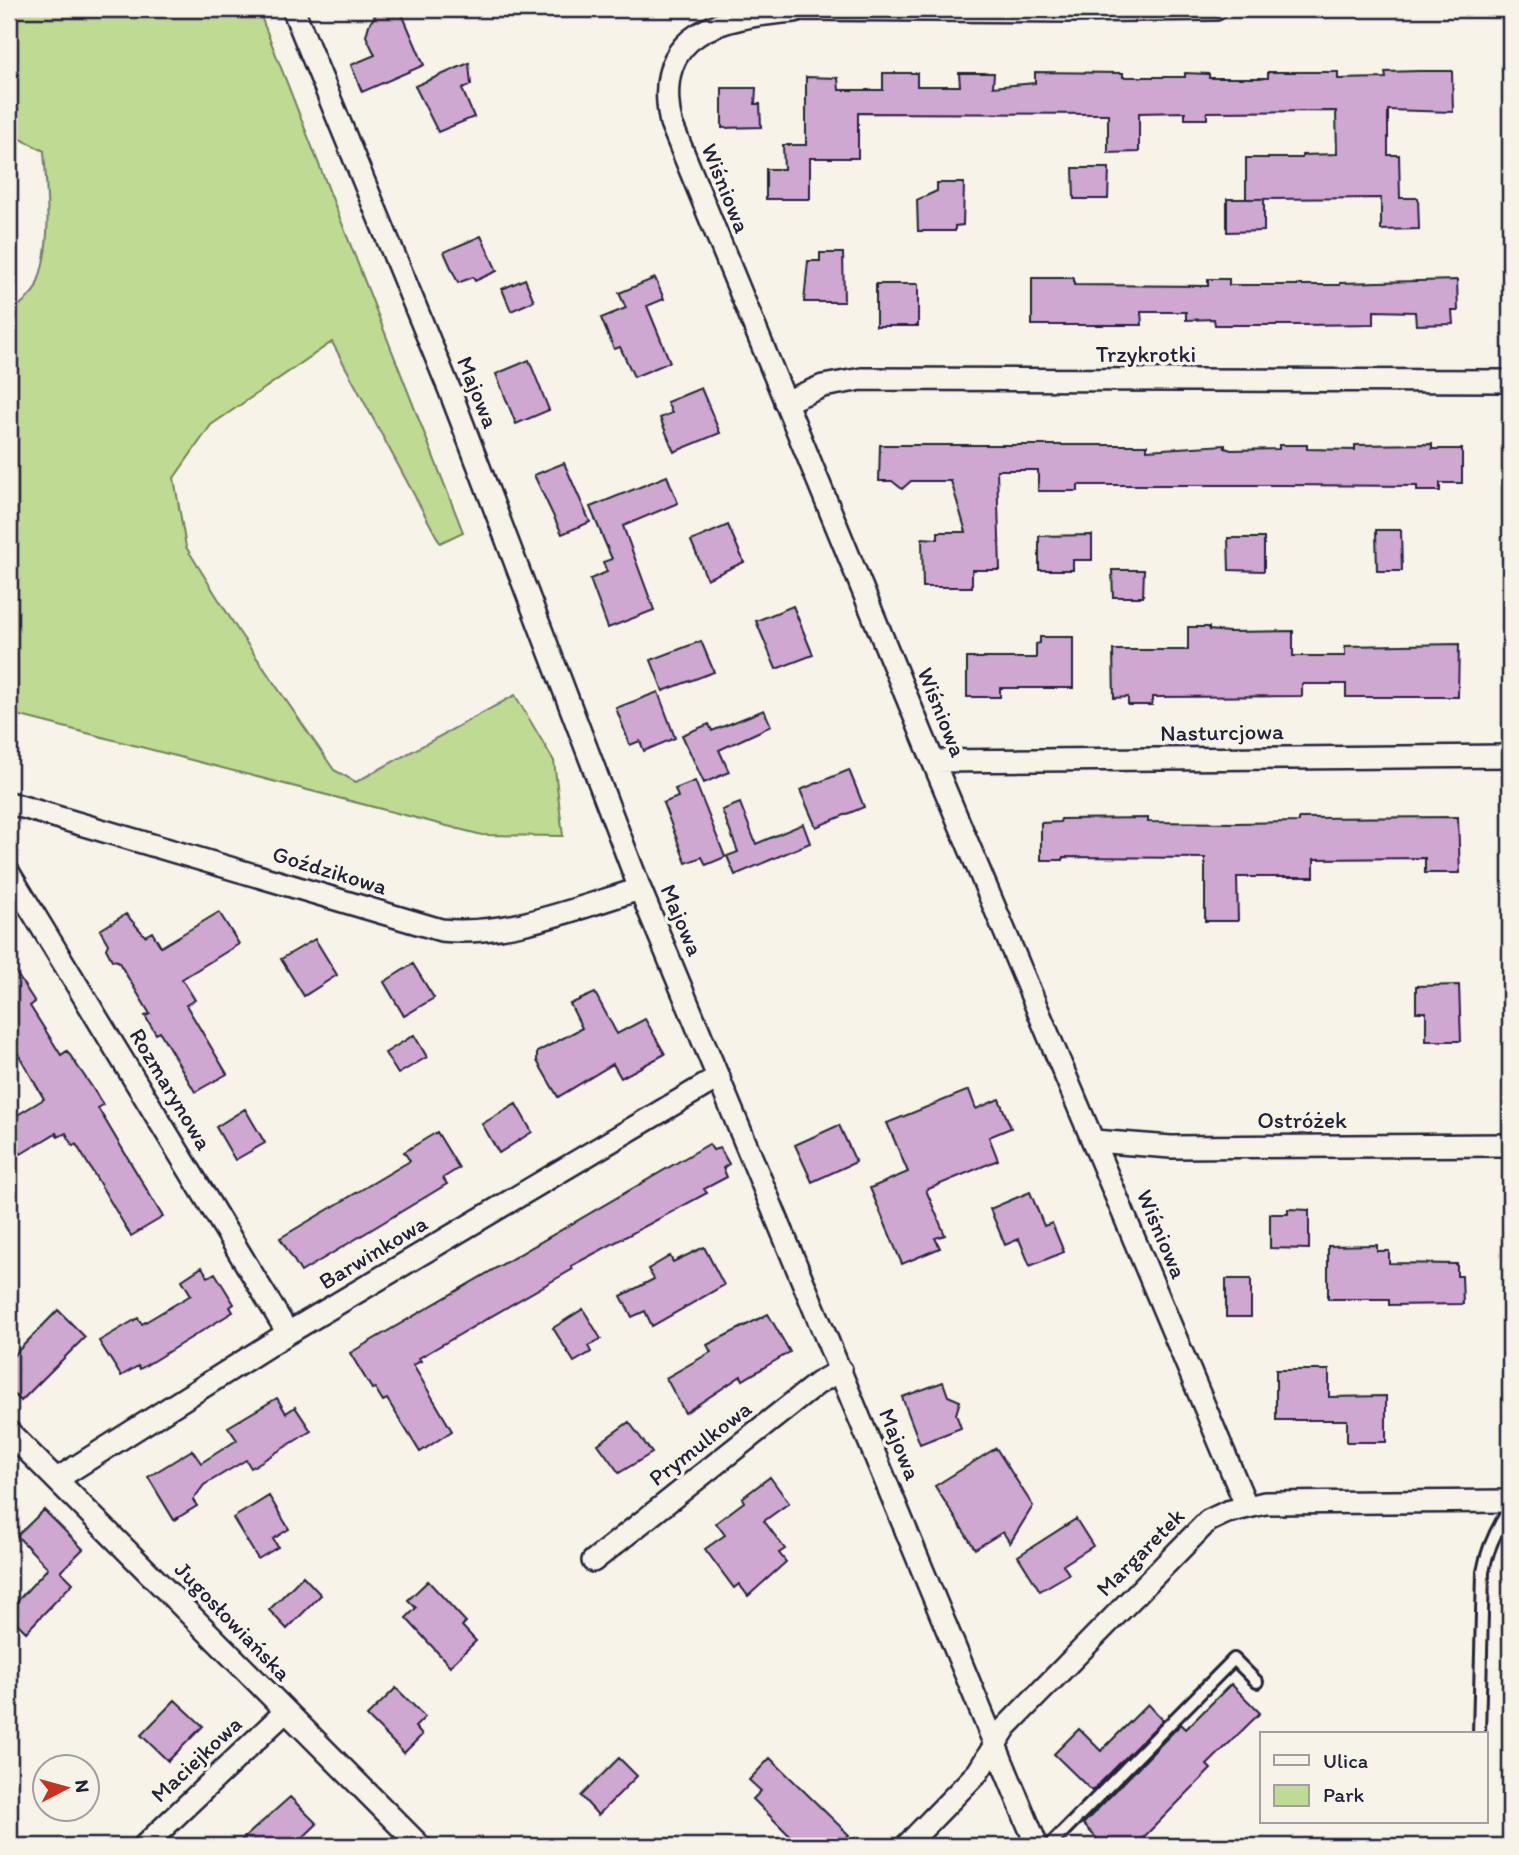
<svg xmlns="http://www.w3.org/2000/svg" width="1519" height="1855" font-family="Itim,sans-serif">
  <rect width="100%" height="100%" fill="#f7f3e8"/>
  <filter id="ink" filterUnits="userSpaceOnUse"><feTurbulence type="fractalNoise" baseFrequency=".0143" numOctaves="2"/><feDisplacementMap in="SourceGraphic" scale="14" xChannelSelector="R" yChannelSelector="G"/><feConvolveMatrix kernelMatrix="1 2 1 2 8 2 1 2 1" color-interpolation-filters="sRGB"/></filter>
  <g filter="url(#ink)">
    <path fill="#bfda91" stroke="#707e66" stroke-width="2" d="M9 9H258L463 532 440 543 332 342 211 425 174 478 186 547 239 632 334 770 356 782 515 695 554 761 563 836 482 835 9 713V484L14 473 9 389V320C13 305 30 301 36 287 53 245 47 195 44 151L9 133Z"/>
    <path fill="#cea8d0" stroke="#22223b" stroke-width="2" d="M389 9H400L424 65 362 92 351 65 375 55 366 36 369 25 376 14Z
      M469 63 471 85 462 89 474 117 438 132 415 86Z
      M1419 71H1452L1453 112 1388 110V155H1399L1400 198H1418L1419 229 1381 230V198L1246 199V158H1302V155L1337 154 1336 111 1207 112V119H1185V112L1139 113V152L1108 153V114L858 113V158H810V199H766V169H784L783 145H806V77L838 78 839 90H883V73H917V86H960L959 73H994L993 87 1035 83V72L1123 73V77H1185V73L1209 74V78H1268V72H1338V79L1386 78 1385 72Z
      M722 88H756L755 104H760L761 127 722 128Z
      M1073 168H1109L1108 199H1074Z
      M937 183H964L963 225 955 226V231H918L917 200 937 191Z
      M1227 199H1264V231L1227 232Z
      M481 236 497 271 475 281 473 277 458 283 444 252Z
      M820 253H843L844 302H804L808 261H820Z
      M655 278 664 299 647 306 670 362 634 377 620 347 614 349 601 318 626 308 619 293Z
      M1032 278H1074V285L1208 286V279H1229V285H1340V283L1457 280 1458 311H1452L1453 324 1416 325 1415 312 1374 311V324L1302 325H1215L1214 319 1186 320V312H1141L1142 325H1032Z
      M525 279 534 301 511 311 502 289Z
      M876 284H918V326H876Z
      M529 360 549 410 516 424 496 374Z
      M701 388 720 433 674 452 660 418 672 413 667 402Z
      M1432 444V449H1462V483H1440V491H1417V486L1282 485H1078V491H1038V470H997L1000 570H972V587H923L922 538 938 539V532H966L951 481H911L902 489 892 481H879L880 445H1147V450L1225 445V448L1231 450 1279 449V445H1307V449L1355 450V445Z
      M564 463 590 522 562 534 534 475Z
      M667 476 678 503 623 526 654 610 608 628 590 579 607 572 603 562 612 559 590 507Z
      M728 525 744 562 707 579 691 541Z
      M1376 530H1401L1402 571H1377Z
      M1092 535V560H1073V570H1039V536Z
      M1228 538H1264V571L1229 570Z
      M1112 570H1144L1143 597H1113Z
      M793 606 813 655 776 669 756 621Z
      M1188 627H1209V630L1229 632 1293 631V656H1345V646L1459 644 1458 697H1346V684H1302V696L1155 697H1152V705H1128V697L1114 698 1113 650H1188Z
      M1040 637H1073V688H1000V697H967V658H1036V644L1040 643Z
      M701 641 714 672 663 691 651 660Z
      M658 692 675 738 644 751 640 741 630 745 616 708Z
      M764 710 771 726 719 750 729 772 704 783 682 735 709 724 712 731Z
      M849 770 864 807 816 827 800 790Z
      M695 781 725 857 706 865 702 857 686 863 663 803 678 797 675 789Z
      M740 803 756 844 803 824 810 843 735 875 727 856 738 852 722 810Z
      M1458 817 1460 873H1425V858L1314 859V877H1237L1238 921H1205V858L1063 857V860H1041V823L1060 822 1061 819 1148 818V822L1237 823 1299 822V818Z
      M219 912 239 944 182 979 195 1000 186 1005 227 1074 195 1092 160 1032 156 1034 145 1016 150 1014 118 961 112 960 106 949 108 944 100 930 126 914 145 936 152 932 161 947Z
      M315 939 337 975 304 996 281 959Z
      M9 962 35 1002 30 1006 61 1055 67 1051 92 1087 103 1105 98 1108 163 1217 131 1236 76 1144 73 1146 66 1133 58 1137 56 1133 21 1154 9 1134V1120L44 1099 9 1038Z
      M413 964 434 998 404 1016 384 982Z
      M1459 985 1461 1041H1426V1012H1416V986Z
      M595 993 617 1034 645 1019 665 1054 621 1078 613 1064 558 1097 537 1061V1052L582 1028 570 1004Z
      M414 1035 427 1057 398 1074 385 1053Z
      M969 1090 976 1109 999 1099 1011 1128 989 1137 998 1160 926 1190 945 1235 935 1238 940 1248 902 1264 870 1188 908 1172 887 1123Z
      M516 1104 532 1132 499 1153 482 1124Z
      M245 1109 265 1143 235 1160 216 1127Z
      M839 1125 856 1162 812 1182 795 1145Z
      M437 1132 459 1168 443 1178 447 1184 301 1272 280 1238 410 1161 404 1152Z
      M709 1144 713 1150 720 1148 729 1164 723 1168 727 1177 704 1189 707 1193 571 1266 573 1269 419 1358 421 1361 413 1365 452 1431 420 1452 387 1399 383 1401 375 1388 372 1389 350 1353Z
      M1030 1192 1044 1226 1052 1223 1064 1252 1030 1266 1019 1239 1005 1245 990 1209Z
      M1288 1209 1309 1210V1249L1270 1248V1214H1288Z
      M1377 1245V1251H1389V1263L1457 1264V1276H1462L1463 1304 1389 1305V1299H1328V1246Z
      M704 1247 724 1285 652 1326 645 1311 632 1317 621 1296 654 1279 648 1269 670 1256 673 1262Z
      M202 1267 208 1277 215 1273 234 1304 230 1307 233 1312 140 1369 138 1366 121 1376 99 1341 138 1318 142 1324 191 1295 182 1280Z
      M1226 1279H1251V1317H1226Z
      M583 1309 601 1339 588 1346 591 1352 574 1362 553 1328Z
      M58 1310 85 1337 21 1401 9 1389V1360Z
      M768 1314 790 1352 743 1380 741 1376 685 1413 666 1378 711 1352 707 1345Z
      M1276 1370H1329V1397L1386 1396V1442H1347V1420H1276Z
      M943 1382 948 1396 960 1401 956 1414 961 1428 920 1444 902 1397Z
      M277 1398 286 1413 295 1407 311 1431 251 1468 246 1460 204 1485 193 1500 197 1506 174 1520 148 1477 192 1450 201 1463 237 1440 228 1427Z
      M629 1422 652 1453 619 1473 598 1444Z
      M996 1448 1033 1506 1010 1543 1003 1532 975 1549 935 1486Z
      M770 1477 789 1503 764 1521 785 1549 779 1553 786 1562 748 1596 739 1584 734 1588 705 1549 725 1535 716 1523 744 1502 742 1498Z
      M269 1496 289 1529 273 1539 278 1547 258 1559 233 1518Z
      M44 1510 83 1549 61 1571 73 1583 26 1632 9 1615V1610L48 1568 17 1536Z
      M1076 1519 1093 1546 1063 1565 1069 1574 1040 1591 1018 1556Z
      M303 1576 321 1595 287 1629 269 1610Z
      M428 1581 466 1622 462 1626 476 1641 450 1666 406 1618 416 1608 408 1600Z
      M1231 1684 1260 1713 1207 1765 1211 1769 1135 1846H1104L1083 1824 1181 1724 1186 1729Z
      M396 1688 425 1717 415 1727 422 1735 404 1753 367 1716Z
      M175 1700 203 1726 168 1761 141 1735Z
      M1148 1704 1163 1720 1092 1791 1054 1754 1079 1729 1101 1751Z
      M619 1758 637 1776 598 1815 581 1796Z
      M770 1758 849 1835 838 1846H800L753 1799 761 1791 749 1780Z
      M290 1797 317 1824 294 1846H235Z"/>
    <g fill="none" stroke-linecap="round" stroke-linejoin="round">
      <defs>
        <path id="service" d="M1479 1734 1483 1572C1487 1548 1497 1528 1510 1508
          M1049 1846 1234 1659 1257 1682"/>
        <path id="minor" d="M293 9 450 391 640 889 1037 1846
          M794 9 1066 11 1216 9
          M795 11C722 17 651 30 671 123L933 761 1246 1505
          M785 402 823 386 862 379 1510 381
          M933 761 1510 756
          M9 803 441 930C507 937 577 908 640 889
          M9 873 288 1333
          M1094 1141 1171 1147 1510 1145
          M9 1432 420 1846
          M57 1479 288 1333 719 1077
          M593 1561 818 1383 841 1370
          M144 1846 285 1712
          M906 1846 978 1772 1006 1727 1208 1521 1227 1512 1265 1503 1510 1501"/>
      </defs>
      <use href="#service" stroke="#22223b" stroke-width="16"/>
      <use href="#minor" stroke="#22223b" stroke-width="26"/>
      <use href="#service" stroke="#f7f3e8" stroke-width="10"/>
      <use href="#minor" stroke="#f7f3e8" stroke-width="21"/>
    </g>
  </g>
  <g text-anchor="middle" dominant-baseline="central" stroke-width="7" stroke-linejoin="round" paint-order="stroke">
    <g font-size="23" fill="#22223b" stroke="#f7f3e8">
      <text transform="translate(726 188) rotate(68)">Wiśniowa</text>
      <text x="1146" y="354">Trzykrotki</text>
      <text transform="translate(478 392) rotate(68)">Majowa</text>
      <text transform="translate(942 712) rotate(68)">Wiśniowa</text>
      <text transform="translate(1222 732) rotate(-1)">Nasturcjowa</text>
      <text transform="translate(330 870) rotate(17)">Goździkowa</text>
      <text transform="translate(682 920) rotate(67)">Majowa</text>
      <text transform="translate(171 1089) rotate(59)">Rozmarynowa</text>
      <text x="1302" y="1120">Ostróżek</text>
      <text transform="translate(1162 1234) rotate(67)">Wiśniowa</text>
      <text transform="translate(373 1252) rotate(-31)">Barwinkowa</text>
      <text transform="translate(700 1443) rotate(-38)">Prymulkowa</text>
      <text transform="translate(900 1444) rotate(68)">Majowa</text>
      <text transform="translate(1140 1552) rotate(-45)">Margaretek</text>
      <text transform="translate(233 1621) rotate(46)">Jugosłowiańska</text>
      <text transform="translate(196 1759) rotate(-43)">Maciejkowa</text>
    </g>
  </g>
  <rect width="1519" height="1855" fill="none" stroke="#f7f3e8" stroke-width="35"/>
  <rect x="18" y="18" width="1484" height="1820" fill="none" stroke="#22223b" stroke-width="2.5" filter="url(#ink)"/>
  <rect x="1260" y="1732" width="228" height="91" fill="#f7f3e8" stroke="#a29fa3" stroke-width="2"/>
  <rect x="1274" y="1755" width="35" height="10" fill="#f7f3e8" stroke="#a29fa3" stroke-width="2"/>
  <text x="1323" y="1768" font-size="21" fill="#22223b">Ulica</text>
  <rect x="1274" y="1785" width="35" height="21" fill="#bfda91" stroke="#a29fa3" stroke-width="2"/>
  <text x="1323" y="1802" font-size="21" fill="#22223b">Park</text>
  <g transform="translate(66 1788) rotate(84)"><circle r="33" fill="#f7f3e8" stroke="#a29fa3" stroke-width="2"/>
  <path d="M0-5L12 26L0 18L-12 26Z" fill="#c8321e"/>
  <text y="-10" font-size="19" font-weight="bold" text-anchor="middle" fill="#22223b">N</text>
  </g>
</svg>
